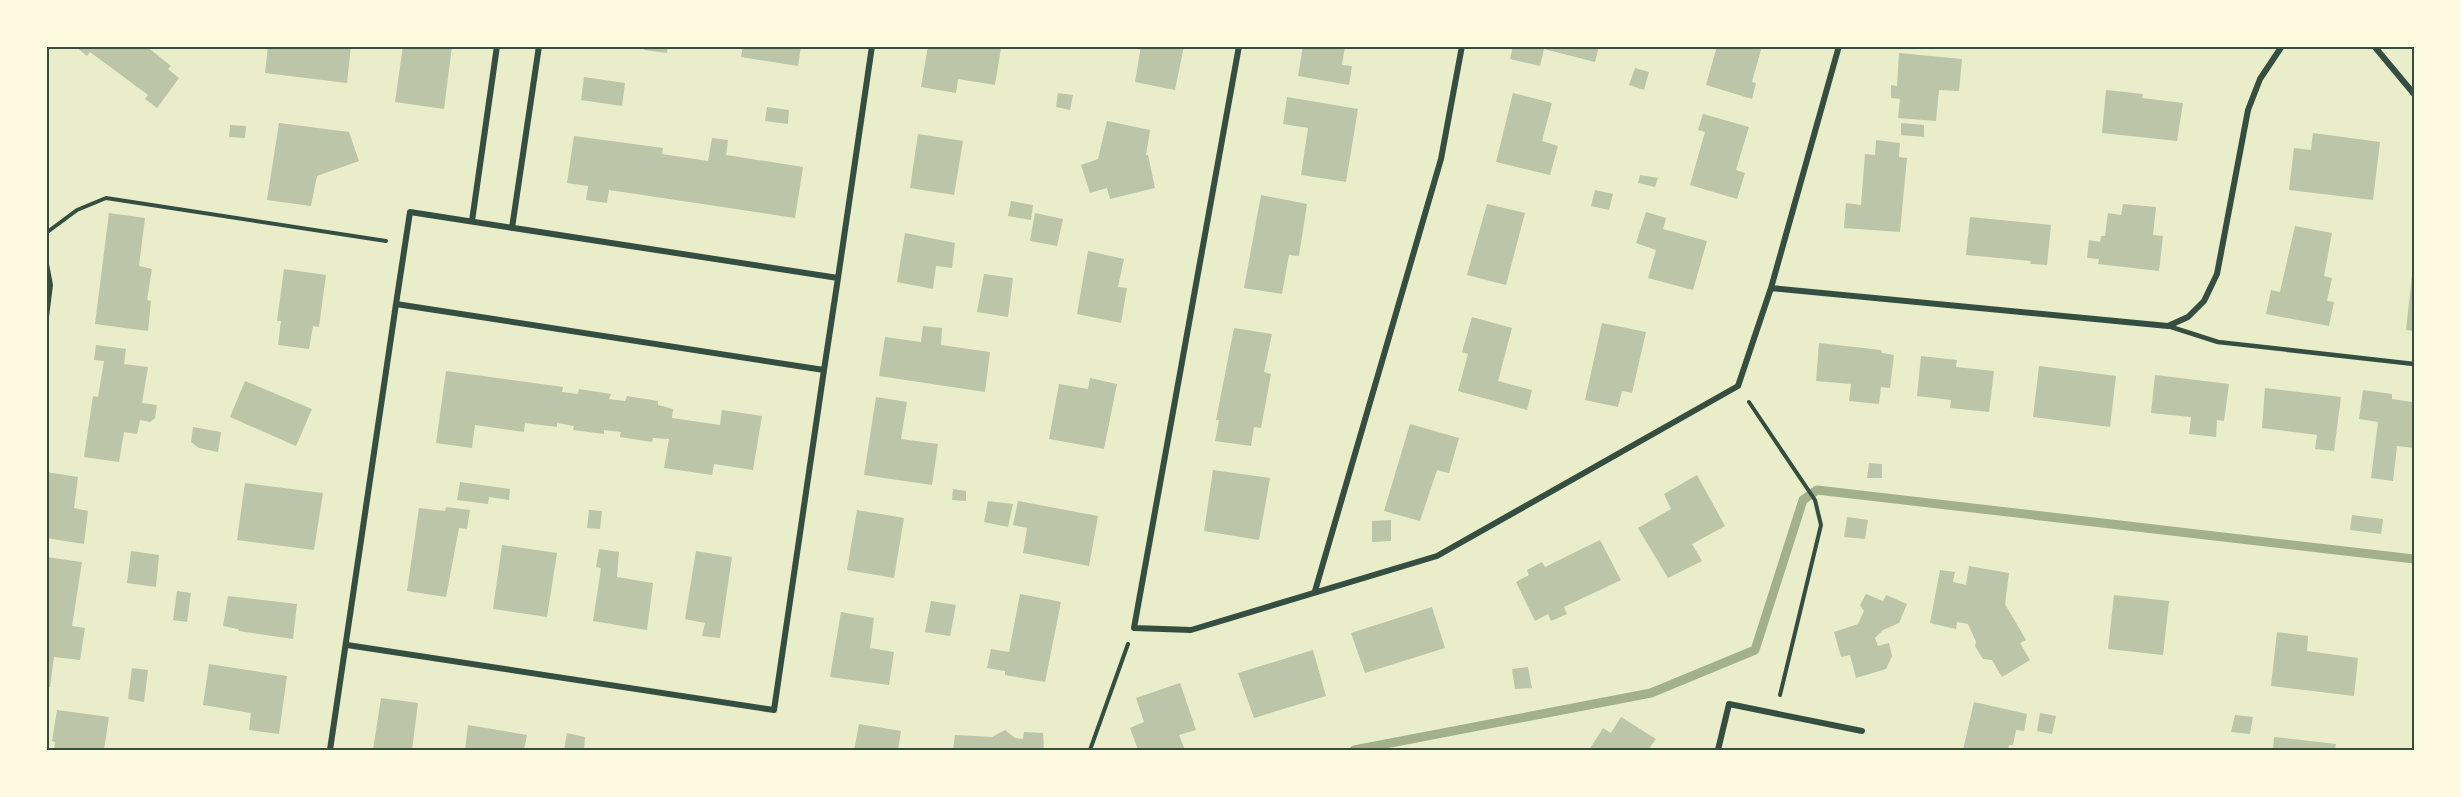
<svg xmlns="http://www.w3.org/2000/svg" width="2461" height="797" font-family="Karla,sans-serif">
  <rect width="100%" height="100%" fill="#e9edc9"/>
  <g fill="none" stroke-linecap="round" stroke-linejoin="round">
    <path stroke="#a3b18a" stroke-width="9" d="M1354 750 1651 693 1755 650 1803 500 1817 490 2414 559"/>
  </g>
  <path fill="#bcc5a7" d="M75 46H146L171 66 168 69 179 78 157 108 145 99 148 95 90 52 87 56Z
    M268 46H351L347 83 265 73Z
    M403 46H452L444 109 395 102Z
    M644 46H668L667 53 644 50Z
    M743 46H801L798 66 741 57Z
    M928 46 1001 48 995 85 958 79 956 93 921 87Z
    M1141 46H1184L1175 90 1135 82Z
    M1303 46H1345L1342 65 1352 66 1349 85 1298 76Z
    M1513 46H1599L1595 62 1544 49 1540 66 1510 59Z
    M1717 46H1762L1752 82 1756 83 1752 99 1706 85Z
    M1899 53 1962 59 1959 91 1939 90 1936 121 1898 118 1900 99 1891 98V85L1897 86Z
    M1635 68 1649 72 1644 90 1629 85Z
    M584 77 625 83 622 106 581 100Z
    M2106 90 2143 94 2142 98 2183 103 2177 141 2102 133Z
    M1058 93 1073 95 1070 110 1056 107Z
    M1513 93 1552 103 1542 141 1558 146 1550 175 1496 162Z
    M1287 97 1358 109 1346 182 1301 175 1308 128 1283 124Z
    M767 107 789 110 788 124 765 121Z
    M1703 114 1749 127 1736 170 1745 173 1737 199 1690 185 1705 132 1698 130Z
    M1107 121 1150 130 1146 155H1148L1155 188 1110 199 1107 188 1090 193 1081 165 1098 159Z
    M279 123 349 132 359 161 317 176 311 206 267 200Z
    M1901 123 1924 125V137L1901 135Z
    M230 125 246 126 245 138 229 137Z
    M2313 133 2380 142 2373 200 2289 190 2294 148 2311 150Z
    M918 134 963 141 954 195 910 188Z
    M574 136 663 148 662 154 708 161 712 138 728 140 726 155 803 167 795 218 609 190 607 203 586 200 588 186 567 183Z
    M1876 140 1900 143 1899 157 1907 158 1900 232 1844 228 1846 203 1861 205 1865 154 1875 155Z
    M1640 175 1658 178 1655 187 1638 183Z
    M1595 190 1613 194 1609 210 1591 206Z
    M1261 195 1307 204 1299 256 1289 255 1282 294 1244 288Z
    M1011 201 1033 205 1031 220 1008 216Z
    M1487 204 1525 213 1506 285 1467 275Z
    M2123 204 2156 207 2153 235 2163 236 2159 271 2098 264 2099 259 2087 258 2089 240 2100 242 2101 236H2105L2108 213 2121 215Z
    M1646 212 1666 218 1663 229 1707 241 1693 290 1648 278 1656 250 1636 243Z
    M109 213 145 218 139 266 152 269 147 300 151 301 148 331 95 324Z
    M1035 213 1063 219 1057 246 1030 241Z
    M1970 217 2051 225 2047 265 2030 264 2031 261 1966 255Z
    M2295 226 2332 233 2324 276 2332 278 2327 301 2334 302 2329 326 2266 314 2271 290 2280 292Z
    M905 233 955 243 952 268 936 266 933 289 897 282Z
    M1088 251 1124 259 1118 287 1127 288 1121 323 1077 314Z
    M2413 266H2414V331L2406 330Z
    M284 269 326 275 319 327 313 326 309 349 278 345 281 321H277Z
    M984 274 1013 278 1008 317 977 312Z
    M1472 317 1512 328 1498 381 1532 390 1527 410 1458 391 1468 354 1462 352Z
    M1602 323 1646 332 1632 393 1622 391 1618 407 1585 400Z
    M923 326 942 328 941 345 990 352 985 392 879 376 885 337 921 342Z
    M1234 328 1272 334 1264 372 1271 374 1261 428 1254 427 1251 446 1215 441 1219 420H1216Z
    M1819 343 1881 350 1882 353 1894 355 1890 388 1881 387 1879 404 1849 401 1851 384 1816 381Z
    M96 345 126 349 124 364 148 367 142 403 157 405 155 418 150 422 140 420 137 434 124 432 119 462 84 457 93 396 98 397 104 361 94 360Z
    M1921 356 1957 360 1956 367 1994 371 1989 412 1950 408 1951 400 1917 396Z
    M2039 366 2116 376 2110 427 2033 417Z
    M446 371 563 387 562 392 578 394 579 389 611 394 609 399 625 401 627 396 658 401V405L673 409 672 418 720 425 722 410 762 416 753 470 714 464 712 475 664 468 669 439 653 438 652 442 620 437 621 432 604 430V434L573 430 574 426 557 423V427L525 423 524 432 475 425 472 448 436 443Z
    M2155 375 2229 384 2224 421 2217 420 2216 437 2189 434 2191 417 2151 413Z
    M1090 378 1117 384 1104 449 1049 439 1059 384 1088 389Z
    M245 381 312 409 296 446 230 417Z
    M2265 388 2341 397 2334 451 2315 449 2317 435 2262 428Z
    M2363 390 2392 394V399L2412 402 2414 392V448L2397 446 2393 481 2371 478 2378 422 2359 419Z
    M876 397 907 402 901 439 938 444 932 485 864 475Z
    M1410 424 1459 438 1449 473 1437 470 1420 521 1384 511Z
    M193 427 221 432 218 452 199 448 191 442Z
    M1869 463 1882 464V478H1867Z
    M1213 470 1270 478 1259 540 1204 531Z
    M46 472 78 477 74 508 88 511 84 544 46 538Z
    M1697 475 1725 526 1692 544 1702 561 1668 578 1638 528 1671 509 1664 494Z
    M460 482 510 489 509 500 489 497 488 504 457 500Z
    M245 483 323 493 314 550 237 540Z
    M953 489 966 491V501L952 500Z
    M988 501 1013 504 1008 527 984 522Z
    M1018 501 1098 516 1089 566 1023 553 1027 528 1013 525Z
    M446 507 470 510 467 529 459 528 446 597 407 591 419 508 445 511Z
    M589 510 602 511 600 529 587 528Z
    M857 510 904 518 894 578 847 570Z
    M2352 515 2383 519 2381 534 2350 530Z
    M1847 517 1868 520 1865 539 1844 537Z
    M1391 520V541L1372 542V521Z
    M1600 540 1621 580 1564 607 1567 614 1551 621 1548 614 1535 621 1516 582 1529 575 1527 570 1542 562 1545 567Z
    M502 545 557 553 547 617 493 609Z
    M599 549 619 552 617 577 653 583 647 630 593 621 601 568 596 567Z
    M131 551 159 555 156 587 127 583Z
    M696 551 732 557 720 638 702 636 705 623 685 619Z
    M46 557 82 562 72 626 85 628 80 660 54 657 50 687H46Z
    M1969 566 2009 573 2005 604 2026 640 2020 643 2030 660 2002 677 1992 660 1983 659 1975 646 1976 642 1968 624 1957 622 1956 629 1930 623 1940 570 1955 572 1953 582 1966 585Z
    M177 591 191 593 187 622 173 620Z
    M1020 594 1061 602 1045 682 1005 675V671L987 668 991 649 1009 652Z
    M1866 594 1883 601 1886 595 1907 604 1899 623 1883 630 1875 638 1878 646 1889 643 1892 656 1886 669 1856 678 1850 655 1841 657 1834 632 1858 624 1864 611 1860 605Z
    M2114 595 2169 601 2163 655 2108 649Z
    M228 596 297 604 293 639 239 631 238 629 223 626Z
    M931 601 956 605 950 636 925 632Z
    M1432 607 1445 648 1365 673 1351 633Z
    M841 612 874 618 870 648 894 652 889 685 830 677Z
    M2277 632 2308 636 2307 651 2358 658 2354 696 2271 686Z
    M1313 650 1326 696 1254 718 1238 673Z
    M209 664 287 676 279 734 249 730 251 713 203 705Z
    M1528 667 1532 688 1515 689 1512 669Z
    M132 668 148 670 144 702 128 699Z
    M1180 683 1196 730 1179 735 1185 750H1138L1130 728 1144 722 1136 698Z
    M381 698 418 703 412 750H373Z
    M1974 702 2027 714 2024 731 2016 730 2013 745H2009L2008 750H1963Z
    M57 710 109 717 104 750H54L55 742 52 741Z
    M2040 713 2056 716 2052 734 2037 731Z
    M2235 715 2253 717 2250 734 2231 732Z
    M1621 717 1656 739 1648 750H1589L1603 728 1611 733Z
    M859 724 901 731 898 750H854Z
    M468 725 527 735 524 750H465Z
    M1005 730 1015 738 1023 739 1024 732 1043 733 1044 750H953L955 735 992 737Z
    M567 733 585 737 584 750H564Z
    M2274 737 2336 744 2335 750H2273Z"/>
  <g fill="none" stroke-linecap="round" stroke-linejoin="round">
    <path stroke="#344e41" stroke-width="4" d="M46 233 77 210 106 198 386 241
      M1749 402 1815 500 1821 525 1780 695
      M1090 750 1128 644"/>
    <path stroke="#344e41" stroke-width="4.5" d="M2168 326 2218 342 2414 364"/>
    <path stroke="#344e41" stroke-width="6" d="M1239 46 1134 628 1191 630 1437 556 1738 386 1771 288 1839 46
      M2374 46 2414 94
      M410 212 838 278 824 370 396 304Z
      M472 221 497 46
      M512 228 539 46
      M46 264 50 285 46 317
      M838 278 872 46
      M1771 288 2168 326 2188 317 2204 301 2217 274 2248 110 2260 79 2282 46
      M1315 591 1441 159 1462 46
      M347 645 774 710 824 370
      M330 750 396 304
      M1718 750 1729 704 1862 731"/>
  </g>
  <rect width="2461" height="797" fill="none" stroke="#fefae0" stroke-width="96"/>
  <rect x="48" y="48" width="2365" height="701" fill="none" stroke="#344e41" stroke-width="2"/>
</svg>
